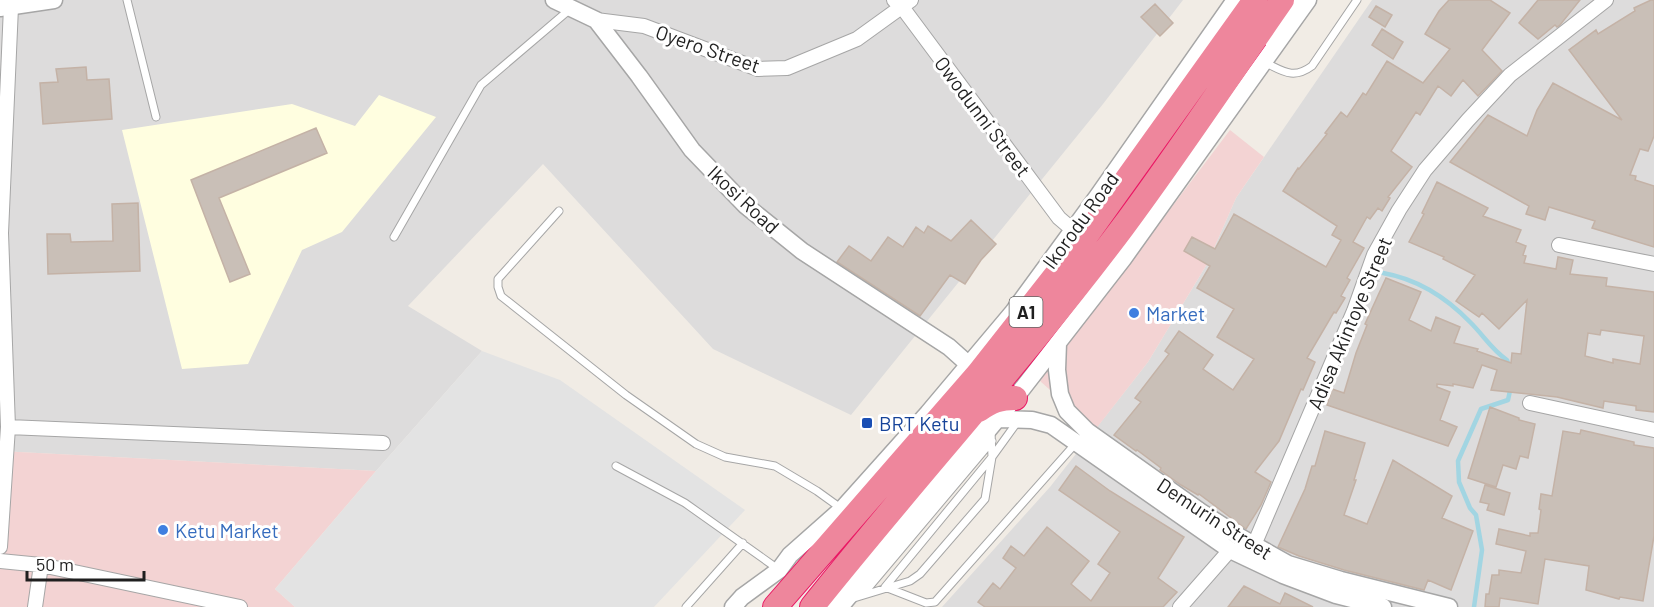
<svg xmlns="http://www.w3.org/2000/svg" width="1654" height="607" font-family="Barlow,sans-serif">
  <rect width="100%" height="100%" fill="#f1ece5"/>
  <path fill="#dddcdc" d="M0 0H1183L1103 104 851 415 713 349 543 164 408 306 482 351 376 471 0 451Z
    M1372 0H1654V607H942L1050 487 1148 362 1207 264 1236 198Z"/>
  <path fill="#f3d3d3" d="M1230 130 1264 157 1236 198 1207 264 1148 362 1095 430 1040 381Z
    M0 451 376 471 275 589 295 607H0Z"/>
  <path fill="#fffee0" d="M379 95 436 117 342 232 302 250 248 364 182 369 122 130 292 104 355 126Z"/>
  <path fill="#e3e3e3" d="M482 351 560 380 745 510 654 607H295L275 589 376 471Z"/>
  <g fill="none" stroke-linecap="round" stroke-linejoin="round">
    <path stroke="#a2d5e2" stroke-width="4.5" d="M1383 273C1417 279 1447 298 1471 323 1484 336 1492 350 1507 360L1509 366
      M1474 607 1482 550 1476 515 1470 508 1459 482 1458 461 1481 409 1508 400 1511 386"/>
  </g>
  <path fill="#c9bfb7" stroke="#c4b2a6" stroke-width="1.5" fill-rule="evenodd" d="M1449 0H1490L1510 13 1482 50 1502 71 1478 96 1463 80 1451 96 1438 86 1420 115 1416 112 1391 151 1412 167 1388 197 1390 198 1382 211 1378 208 1370 219 1367 217 1353 242 1364 248 1347 278 1350 280 1341 296 1345 298 1336 313 1334 312 1307 358 1315 362 1303 390 1301 389 1279 441 1255 472 1271 482 1261 505 1246 529 1199 494 1198 495 1181 485 1160 470 1161 468 1137 450 1136 451 1114 435 1141 402 1135 398 1169 354 1165 351 1179 331 1213 355 1203 369 1233 390 1254 359 1217 337 1234 309 1197 288 1210 266 1184 251 1192 237 1215 249 1234 214 1326 267 1341 240 1332 235 1337 226 1283 191 1298 168 1299 169 1327 134 1325 133 1341 112 1347 117 1363 93 1366 95 1387 61 1423 83 1450 49 1425 34 1439 11Z
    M1538 0H1580L1560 25 1557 27 1555 25 1538 39 1519 23Z
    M1651 0H1654V136L1648 151 1640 149 1630 175 1636 176 1635 180 1654 186V247L1592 228 1595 221 1549 207 1545 220 1526 214 1529 206 1450 162 1488 115 1527 136 1537 110 1553 83 1622 120 1569 50 1596 30 1598 34 1635 11 1634 8Z
    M1155 4 1173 23 1160 36 1141 17Z
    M1376 6 1392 15 1385 27 1369 17Z
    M1382 29 1403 42 1393 59 1372 45Z
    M86 67 87 80 109 79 112 119 43 124 40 83 58 82 56 69Z
    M316 128 327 153 219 198 250 274 230 282 191 180Z
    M1437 182 1488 208 1483 216 1521 230 1516 242 1526 246 1523 255 1526 256 1524 263 1556 269 1558 257 1573 260 1570 274 1607 278 1606 286 1654 292V412L1636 410V406L1604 401 1603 408 1557 397 1491 390 1497 370 1482 365 1473 388 1453 384V386L1437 384V387L1450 392 1440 420 1457 427 1448 446 1327 405 1332 389 1344 393 1356 353 1367 325 1365 324 1386 278 1421 292 1409 320 1431 331 1436 317 1460 327 1454 343 1478 349 1477 351 1511 363 1512 353 1521 354 1527 300 1499 329 1482 313 1479 317 1456 301 1475 275 1443 259 1444 257 1409 242 1424 214 1422 213ZM1601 330 1644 336 1640 364 1613 359V363L1585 356 1588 333 1600 335Z
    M138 203 140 271 48 274 47 234H70L71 242 113 241 112 204Z
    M971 220 996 244 981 260 965 284 950 275 920 316 837 262 849 246 871 261 888 237 903 247 916 227 924 233 928 226 951 241Z
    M1490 407 1519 418V420L1535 424 1528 458 1520 456 1516 469 1503 465 1496 487 1468 478Z
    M1581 430 1634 442V445L1654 448V536L1643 601 1620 597 1619 599 1586 590 1589 566 1545 559 1538 604 1500 598 1499 607H1485L1486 594H1489L1492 575H1499V570L1521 573 1526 551 1496 544 1499 529 1530 536V533H1538L1541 510 1539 509 1541 494 1552 496 1563 431 1580 434Z
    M1325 431 1365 443 1354 480H1356L1344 515 1367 524 1393 460 1452 496 1442 518 1473 531 1451 590 1428 580 1424 590 1344 570 1299 556 1278 547 1305 489 1312 466H1315Z
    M1076 466 1110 491 1184 537 1158 578 1177 592 1163 607H985L978 602 993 583 1000 589 1016 568 1003 558 1011 546 1024 556 1047 527 1089 561 1071 584 1091 601 1110 573 1098 564 1120 532 1059 490Z
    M1485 485 1510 493 1504 515 1487 510 1489 504 1480 502Z
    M1244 586 1280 604 1285 593 1313 607H1228Z"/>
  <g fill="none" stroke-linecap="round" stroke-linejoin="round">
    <defs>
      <path id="service" d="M127 0 156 117
        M1268 42 1297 0
        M1264 62C1283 71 1293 80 1312 66L1357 0
        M559 211 498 279V287L501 296 626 395 696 444 725 457 775 466 817 491 842 509
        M394 237 481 85 569 10
        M1018 421 992 457 885 587 926 603 935 602 1076 443
        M616 466 685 503 778 569
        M864 593 992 441
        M854 598 910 581 920 574 985 499 992 457 991 432
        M686 607 743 543
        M828 607 987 415"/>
      <path id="minor" d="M894 0 902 7 1059 218 1073 230
        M596 20 644 26 758 69 787 68 857 39 911 0
        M1559 245 1654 264
        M1530 403 1654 430
        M8 427 383 443
        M1254 545 1354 311 1374 255 1399 210 1425 170 1468 120 1510 75 1606 0
        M0 547 8 427 1 233 11 7
        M0 561 41 565 240 607
        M35 607 41 565
        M1180 607 1230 550"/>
      <path id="tertiary" d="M554 0 596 20 639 76 692 150 745 205 802 251 949 347 968 364
        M0 8 54 0
        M1058 343 1057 370 1060 394 1067 411 1087 431 1201 512 1240 537 1288 564 1341 580 1449 607
        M997 419 1032 420 1051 425 1230 550 1283 575 1336 595 1383 607
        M733 607 742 597 779 570 790 555 842 509 928 413 1013 312 1097 197 1235 0
        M840 607 1015 398 1123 259 1308 0"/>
      <path id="motorway" d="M979 410C991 401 1000 398 1015 398
        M775 607 978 374 1081 243 1255 0
        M812 607C914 479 1025 358 1123 227 1178 153 1229 76 1282 0"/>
    </defs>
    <use href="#service" stroke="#a6a6a6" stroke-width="9"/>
    <use href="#minor" stroke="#a6a6a6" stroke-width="16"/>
    <use href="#tertiary" stroke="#a6a6a6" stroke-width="19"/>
    <use href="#motorway" stroke="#ea1764" stroke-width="26"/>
    <use href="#service" stroke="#fff" stroke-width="7"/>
    <use href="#minor" stroke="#fff" stroke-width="14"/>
    <use href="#tertiary" stroke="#fff" stroke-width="16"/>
    <use href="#motorway" stroke="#ee869c" stroke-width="24"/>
  </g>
  <g fill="#3f7fe0" stroke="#fff" stroke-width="2">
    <circle cx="1134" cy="313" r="6"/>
    <circle cx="163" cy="530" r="6"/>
  </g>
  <rect fill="#1a4fb4" stroke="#fff" stroke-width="2" x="861" y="417" width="12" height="12" rx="3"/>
  <g text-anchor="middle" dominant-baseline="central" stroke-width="6" stroke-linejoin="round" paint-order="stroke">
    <rect fill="#fff" stroke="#626262" stroke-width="1.5" x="1009.5" y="297" width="33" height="30" rx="4.5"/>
    <g font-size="18" font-weight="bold" fill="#1f1f1f">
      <text x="1026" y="312">A1</text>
    </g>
    <g font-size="20" fill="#1f1f1f" stroke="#fff">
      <text transform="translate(708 48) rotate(19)">Oyero Street</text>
      <text transform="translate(983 116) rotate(53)">Owodunni Street</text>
      <text transform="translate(744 199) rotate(43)">Ikosi Road</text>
      <text transform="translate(1080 220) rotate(-54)">Ikorodu Road</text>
      <text transform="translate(1349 323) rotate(-67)">Adisa Akintoye Street</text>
      <text transform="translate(1215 518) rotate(33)">Demurin Street</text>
    </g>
    <g font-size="20" fill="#366cbe" stroke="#fff" text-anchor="start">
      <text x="1146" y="313">Market</text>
      <text x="175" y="530">Ketu Market</text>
    </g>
    <g font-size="20" fill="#164399" stroke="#fff" text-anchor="start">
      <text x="879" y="423">BRT Ketu</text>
    </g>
  </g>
  <path d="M27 571v9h117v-9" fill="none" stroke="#1f1f1f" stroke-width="3"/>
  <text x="36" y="571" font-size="18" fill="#1f1f1f" stroke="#ffffff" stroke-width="4.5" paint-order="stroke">50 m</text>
</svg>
